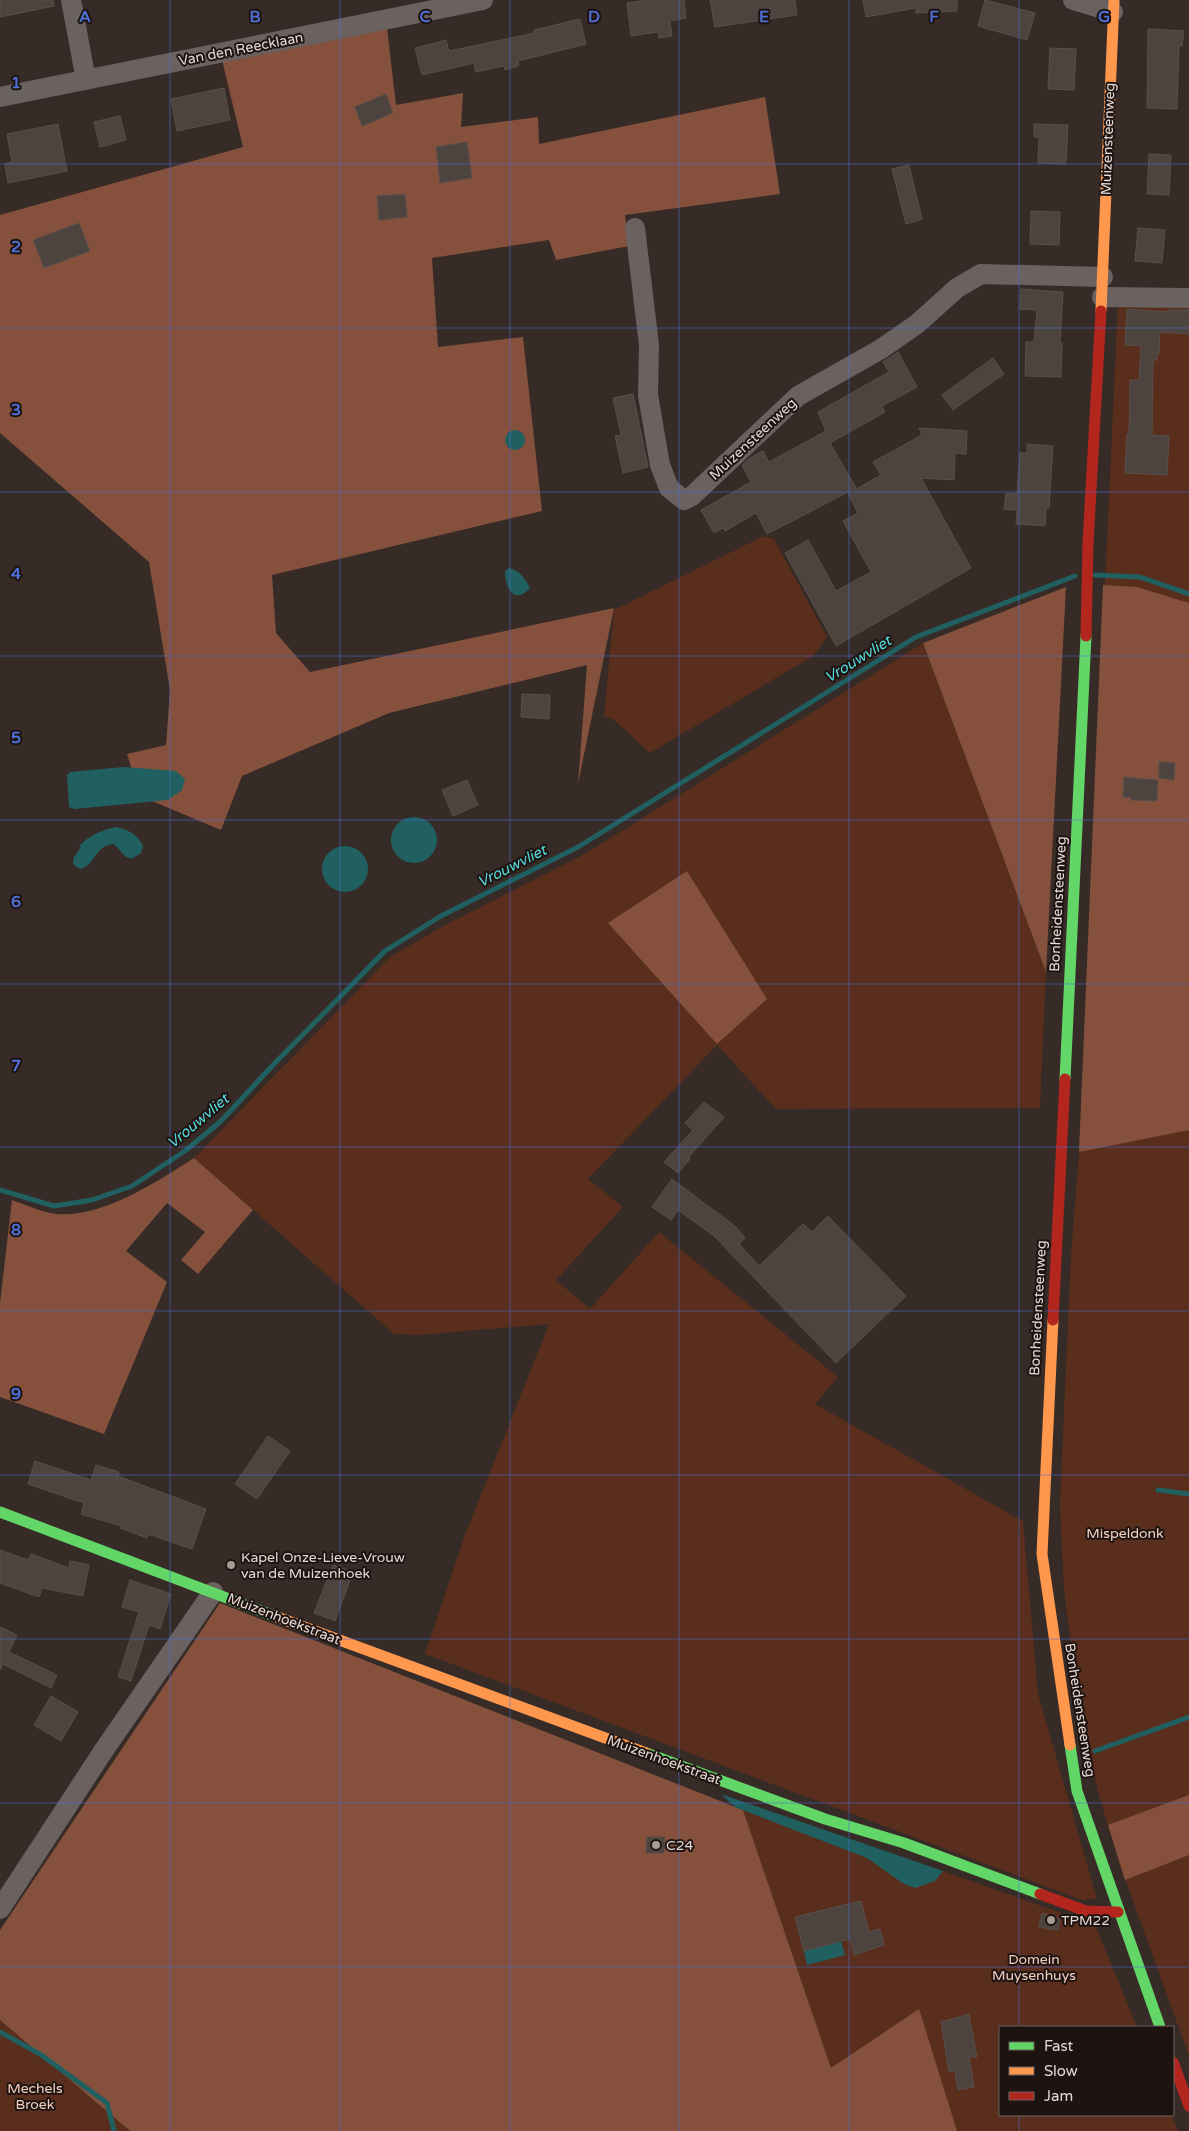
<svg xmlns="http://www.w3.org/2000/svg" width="1189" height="2131" font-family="'Varela Round',sans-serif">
  <rect width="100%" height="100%" fill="#362b26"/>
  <path fill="#592e1c" d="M1118 302H1189V2056L1120 1865 1098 1792 1078 1702 1064 1590 1060 1509 1061 1478 1071 1255 1079 1152Z
    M764 536 774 539 827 637 813 656 650 753 613 719 604 717 614 610Z
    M923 643 1046 972 1040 1108 776 1109 717 1045 588 1179 623 1207 556 1280 590 1309 659 1232 838 1377 815 1404 1023 1521 1038 1694 1097 1899 1082 1900 425 1654 465 1535 549 1324 418 1335 394 1334 194 1158 390 957 447 924 583 855Z
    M743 1810 867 1858 885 1869 939 1874 943 1871 1095 1925 1137 2027H1000V2115H1172L1178 2131H950L831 2068Z
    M0 2020 130 2131H0Z"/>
  <path fill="#85513c" d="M387 28 396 105 463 93 461 127 538 117 539 144 765 97 780 194 625 215 629 246 556 260 549 240 432 258 438 347 523 337 542 511 272 575 276 633 310 672 614 608 578 784 587 665 389 713 242 776 221 830 140 796 127 754 166 745 170 690 149 562 0 433V215L243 147 222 60Z
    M1103 585 1137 587 1189 603V1130L1079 1152Z
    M1066 587 1046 972 923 643Z
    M687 871 767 999 717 1044 608 923Z
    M194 1158 253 1210 198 1274 181 1260 205 1232 167 1203 126 1251 167 1282 104 1434 0 1397V1303L12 1200C26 1205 42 1212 56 1214 103 1218 156 1182 194 1158Z
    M220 1603 743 1810 831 2068 919 2009 957 2131H130L0 2020V1930Z
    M1189 1795V1855L1125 1880 1108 1825Z"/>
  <path fill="#216061" d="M505 440a10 10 0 1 1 20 0a10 10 0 1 1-20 0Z
    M509 568C519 570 525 578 530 588 514 606 505 587 505 571Z
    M124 767 176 771 185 779 182 790 168 800 75 809 69 807 67 775 70 772Z
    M391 840a23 23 0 1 1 46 0a23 23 0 1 1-46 0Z
    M116 827C129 830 137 834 143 846L141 853 131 859 125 856 114 844C93 846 97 865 80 869L73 864 74 856H75L81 847 79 846C90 835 101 830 116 827Z
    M322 869a23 23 0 1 1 46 0a23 23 0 1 1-46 0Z
    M721 1794 943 1871 935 1881 915 1888 904 1884 867 1858 735 1807Z
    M841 1941 845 1955 807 1965 804 1951Z"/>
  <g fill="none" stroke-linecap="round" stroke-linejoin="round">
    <path stroke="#216061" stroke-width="5" d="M1095 575 1140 577 1189 594
      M0 1190 54 1206 92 1200 132 1186 185 1151 221 1121 274 1064 385 951 441 916 578 847 916 637 1075 576
      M1158 1490 1189 1494
      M1095 1751 1189 1717
      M0 2032 40 2054 107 2103 114 2131"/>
  </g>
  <path fill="#4d4440" stroke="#594f4b" d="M0 0H53L54 6 0 17Z
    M647 0H684L686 18 670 21 672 36 659 38 658 32 631 36 627 3Z
    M710 0H795L797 15 715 27Z
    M863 0H957V11L916 13V8L866 17Z
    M985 0 1035 13 1027 40 978 26Z
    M580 19 586 44 518 61 519 66 505 70 504 66 476 72 474 63 422 75 415 48 446 40 449 51 535 33 534 30Z
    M1148 29 1184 31 1182 46H1179L1177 109 1147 108Z
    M1050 48 1076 49 1074 90 1048 89Z
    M224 88 230 120 177 131 171 99Z
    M386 94 393 113 362 126 355 107Z
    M120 116 126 140 100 147 94 122Z
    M58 124 67 171 8 183 5 164 12 162 7 134Z
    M1034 124 1068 125 1066 164 1038 163 1039 137H1034Z
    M467 142 472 178 440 183 436 147Z
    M1149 154 1171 155 1169 195 1147 194Z
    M909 165 922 219 906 224 892 169Z
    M405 194 407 217 379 220 377 196Z
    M1031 211 1060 212 1059 245 1030 244Z
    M79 223 90 251 44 268 33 240Z
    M1138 228 1165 230 1162 263 1135 261Z
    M1021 289 1063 292 1060 343H1062L1061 377 1025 376 1026 342H1034L1037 310 1020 309Z
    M1127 309 1169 312V310H1189V334L1160 332 1159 354H1157V360H1153L1152 435 1169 436 1167 475 1125 473 1127 434H1129L1130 380H1139L1141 346 1125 345Z
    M898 352 917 387 882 406 885 412 830 443 856 488 767 534 756 513 725 531 723 528 714 533 701 510 751 482 742 465 750 458 763 451 769 462 826 431 818 412 889 372 883 362Z
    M993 358 1004 374 953 410 942 395Z
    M633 394 648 467 623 473 615 436 621 435 613 398Z
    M919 428 967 431 966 454 955 453 954 480 921 478 971 568 836 646 785 553 808 540 836 591 871 572 843 521 858 513 848 494 881 475 873 462 922 435Z
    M1027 444 1053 446 1049 508H1046L1045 526 1016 524 1017 510 1004 509 1006 493 1017 494 1020 453H1027Z
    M522 694 550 695 549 719 521 717Z
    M1159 762 1175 763 1174 780 1159 778Z
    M1124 777 1158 780 1157 801 1131 800V798L1123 797Z
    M467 780 478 805 453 816 442 790Z
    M704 1102 724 1117 688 1158 690 1159 678 1173 664 1162 693 1130 685 1123Z
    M672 1179 735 1226 745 1238 739 1244 759 1266 803 1224 812 1232 828 1216 906 1296 836 1363 714 1236 678 1210 671 1220 652 1207Z
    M268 1436 290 1451 257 1499 235 1484Z
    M35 1461 91 1480 96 1465 119 1472 118 1476 206 1509 192 1549 148 1534 147 1538 120 1528 121 1526 81 1514 84 1503 28 1484Z
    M0 1550 28 1560 31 1554 69 1568 70 1561 89 1565 83 1596 42 1588 39 1597 0 1583Z
    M333 1565 353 1572 335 1621 314 1613Z
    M130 1580 171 1594 160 1629 149 1625 131 1681 118 1677 139 1612 122 1607Z
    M0 1627 17 1635 9 1652 57 1675 51 1688 3 1664 0 1670Z
    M51 1696 78 1712 61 1741 34 1725Z
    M647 1837H665L664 1853H646Z
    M861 1901 869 1932 880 1929 884 1945 854 1955 850 1939 804 1951 795 1917Z
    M1042 1913 1060 1919 1058 1930 1039 1927Z
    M969 2014 977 2057H969L974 2087 958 2090 955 2071 949 2072 941 2022Z"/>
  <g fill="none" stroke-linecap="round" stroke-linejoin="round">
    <path stroke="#696261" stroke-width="20" d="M71 0 86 80
      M1073 0 1113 12
      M0 97 483 0
      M635 228 649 345 648 395 660 465 669 488 684 500 692 496 798 396 881 349 917 324 957 288 981 274 1103 277
      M1102 297 1189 298
      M0 1909 104 1750 213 1592"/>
    <path stroke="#63d668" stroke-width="11" d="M1065 1079 1086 636
      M0 1512 277 1617
      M1070 1745 1077 1791 1160 2027
      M646 1753 825 1819 904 1843 1040 1894"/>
    <path stroke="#ff974d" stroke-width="11" d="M1101 311 1114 0
      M1053 1320 1042 1554 1070 1745
      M277 1617 646 1753"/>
    <path stroke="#b3261e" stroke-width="11" d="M1086 636 1088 543 1101 311
      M1053 1320 1065 1079
      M1040 1894 1086 1911 1118 1912
      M1173 2062 1189 2106"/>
  </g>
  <path fill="none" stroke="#4f70d7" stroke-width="1" stroke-opacity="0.55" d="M170 0V2131M340 0V2131M510 0V2131M679 0V2131M849 0V2131M1019 0V2027M0 164H1189M0 328H1189M0 492H1189M0 656H1189M0 820H1189M0 984H1189M0 1147H1189M0 1311H1189M0 1475H1189M0 1639H1189M0 1803H1189M0 1967H1189M1019 2115V2131"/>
  <g fill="#a89b96" stroke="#1d1310" stroke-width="2">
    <circle cx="231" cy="1565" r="5"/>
    <circle cx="656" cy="1845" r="5"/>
    <circle cx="1051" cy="1920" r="5"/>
  </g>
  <g text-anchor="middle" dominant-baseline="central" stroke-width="4" stroke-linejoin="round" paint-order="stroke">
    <g font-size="14" fill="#e6d8d3" stroke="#1d1310">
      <text transform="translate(241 49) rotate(-11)">Van den Reecklaan</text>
      <text transform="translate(1108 139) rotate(-88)">Muizensteenweg</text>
      <text transform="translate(753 439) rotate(-43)">Muizensteenweg</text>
      <text transform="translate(1058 904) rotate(-87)">Bonheidensteenweg</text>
      <text transform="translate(1038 1308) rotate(-87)">Bonheidensteenweg</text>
      <text transform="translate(284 1619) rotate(21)">Muizenhoekstraat</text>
      <text transform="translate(1080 1710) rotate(81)">Bonheidensteenweg</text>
      <text transform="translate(664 1760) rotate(20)">Muizenhoekstraat</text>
    </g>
    <g font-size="14" fill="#f3cfc0" stroke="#1d1310">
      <text x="1125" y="1533">Mispeldonk</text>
      <text x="1034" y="1959">Domein<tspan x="1034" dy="16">Muysenhuys</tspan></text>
      <text x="35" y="2088">Mechels<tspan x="35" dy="16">Broek</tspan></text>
    </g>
    <g font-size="14" fill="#e6d8d3" stroke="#1d1310" text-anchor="start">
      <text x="241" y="1557">Kapel Onze-Lieve-Vrouw<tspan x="241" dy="16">van de Muizenhoek</tspan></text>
      <text x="666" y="1845">C24</text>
      <text x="1061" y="1920">TPM22</text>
    </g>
    <g font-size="15" font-style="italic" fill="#55dbde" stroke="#1d1310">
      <text transform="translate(858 659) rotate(-32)">Vrouwvliet</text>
      <text transform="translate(512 866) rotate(-27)">Vrouwvliet</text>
      <text transform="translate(198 1121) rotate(-40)">Vrouwvliet</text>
    </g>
  </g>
  <g font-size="16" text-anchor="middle" font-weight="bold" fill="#4f70d7" stroke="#1d1310" stroke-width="4" stroke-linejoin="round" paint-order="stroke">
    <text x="85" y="22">A</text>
    <text x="255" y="22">B</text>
    <text x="425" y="22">C</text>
    <text x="594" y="22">D</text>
    <text x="764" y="22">E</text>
    <text x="934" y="22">F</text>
    <text x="1104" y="22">G</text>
    <text x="16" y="88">1</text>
    <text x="16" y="252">2</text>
    <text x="16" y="415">3</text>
    <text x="16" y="579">4</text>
    <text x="16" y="743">5</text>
    <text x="16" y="907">6</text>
    <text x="16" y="1071">7</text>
    <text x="16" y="1235">8</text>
    <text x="16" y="1399">9</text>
  </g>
  <rect x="999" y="2026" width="175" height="90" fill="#1d1310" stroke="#6d625e"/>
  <rect x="1009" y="2042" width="25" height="8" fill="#63d668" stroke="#6d625e"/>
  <text x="1044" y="2051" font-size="15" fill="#e6d8d3">Fast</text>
  <rect x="1009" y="2067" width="25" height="8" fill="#ff974d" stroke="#6d625e"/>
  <text x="1044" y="2076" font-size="15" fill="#e6d8d3">Slow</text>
  <rect x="1009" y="2092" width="25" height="8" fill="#b3261e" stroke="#6d625e"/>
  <text x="1044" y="2101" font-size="15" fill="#e6d8d3">Jam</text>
</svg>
